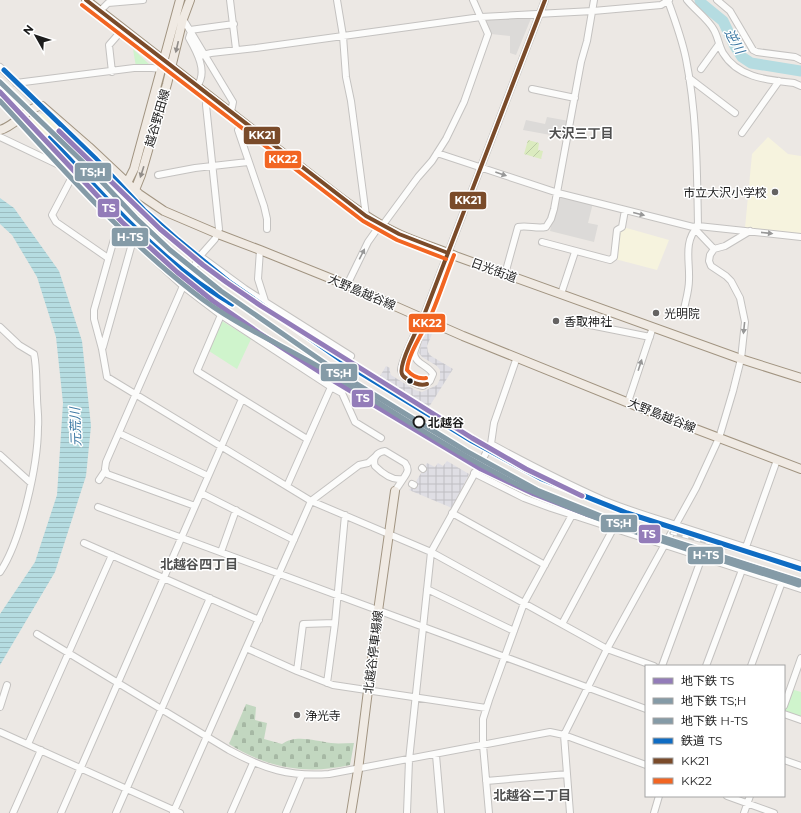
<svg xmlns="http://www.w3.org/2000/svg" width="801" height="813" font-family="Montserrat,'Noto Sans JP',sans-serif">
  <defs>
    <pattern id="cemetery-stones" width="16" height="16" patternUnits="userSpaceOnUse"><rect width="16" height="16" fill="#c2d7c0"/><path d="M2 7V4a2 2 0 0 1 4 0v3zM10 15v-3a2 2 0 0 1 4 0v3z" fill="#a6b8a4"/></pattern>
    <pattern id="garden-furrows" width="10" height="10" patternUnits="userSpaceOnUse"><rect width="10" height="10" fill="#dbebbf"/><path d="M-1 1l2-2M0 10L10 0M9 11l2-2" fill="none" stroke="#bbc9a4"/></pattern>
    <pattern id="plaza-grid" width="8" height="8" patternUnits="userSpaceOnUse"><rect width="8" height="8" fill="#dfdee4"/><path d="M0 4h8M4 0v8" fill="none" stroke="#bfbec3"/></pattern>
    <pattern id="water-rules" width="6" height="5" patternUnits="userSpaceOnUse"><rect width="6" height="5" fill="#b5dce1"/><path d="M0 2.5h6" fill="none" stroke="#9bbcc0"/></pattern>
  </defs>
  <rect width="100%" height="100%" fill="#ece8e4"/>
  <path fill="#f6f3de" d="M40 114H44L77 145 61 161 26 123Z
    M768 137 788 154 801 156V235L745 228 752 154Z
    M623 227 669 240 657 270 615 259 618 230Z"/>
  <path fill="url(#cemetery-stones)" d="M246 704 256 707 255 720 267 723 264 739 282 744C296 734 315 741 331 743 338 744 346 743 354 743L350 765C305 775 268 768 229 744Z"/>
  <path fill="#cff4cc" d="M133 49 150 65 136 67Z
    M222 321 251 339 237 369 209 351Z
    M791 689 801 692V719L784 713V709Z"/>
  <path fill="url(#garden-furrows)" d="M528 140 539 143 538 150 543 151 541 159 524 154Z"/>
  <path fill="#dcdad8" d="M532 16 516 55 510 53V36L491 34 484 19Z
    M547 117 569 121 567 138 523 130 526 120 545 124Z
    M558 194 593 203 588 223 598 225 594 242 550 231Z"/>
  <path fill="url(#plaza-grid)" d="M430 328 434 329 427 346 428 352 431 356 453 369 429 407 380 376 386 366 390 368V372L391 375 415 390 422 392 437 385 440 379V370L437 366 422 357 419 353 425 330Z
    M447 461 469 474 452 508 409 490 414 485 427 463 435 467 438 463 443 466Z"/>
  <path fill="url(#water-rules)" d="M0 198 14 208 59 271 82 341 91 426 86 476 55 572 0 665V614L35 562 57 495 63 403 56 337 37 277 12 235 0 224Z"/>
  <g fill="none" stroke-linecap="round" stroke-linejoin="round">
    <path stroke="#b5dce1" stroke-width="11" d="M700 0 701 3 723 21 735 46 742 57 751 63 801 71"/>
    <defs>
      <path id="minor" d="M230 0 236 49
        M337 0 343 36 346 77 351 101 366 216
        M687 0C695 10 708 19 714 30 718 37 719 46 723 53 738 78 768 80 794 83L801 86
        M717 0 730 11 753 50 757 52 795 57 801 60
        M668 1C675 20 682 39 686 59 697 114 697 170 698 226 683 242 690 261 689 280 689 290 686 299 684 309
        M100 11 108 3 143 0
        M183 19 233 102 231 112
        M190 30 234 24
        M191 32 189 38C197 52 208 72 197 86
        M199 56 211 53 256 48 481 17 593 11 661 5 669 0
        M0 67 39 105
        M701 69 719 44
        M112 72 109 45 123 29
        M689 78 735 113
        M16 83 134 68H152L161 69
        M532 89 575 98
        M207 95 206 105 219 229 215 239 200 256 245 289 351 356 331 387 287 486
        M0 100 18 120
        M244 123 238 130 264 206 267 219V229
        M742 133 779 81
        M0 137 61 166 123 231 183 286 221 315 331 387 342 393 355 422 381 438
        M437 153 558 193 693 227 698 226 801 237
        M158 175 195 168 248 162
        M72 177 52 215 56 222 108 258
        M118 225 94 310V319L102 349 107 377 311 501 431 552 607 649 654 666
        M382 226 418 177 432 161 446 139 464 102 488 34 473 0
        M542 242 610 260 614 257 617 230 622 227 625 210
        M714 249 725 246 750 231
        M260 250 258 279 265 301
        M505 274 518 227C528 225 536 229 546 227L551 219 554 209 581 62 587 41 594 0
        M347 285 368 242 380 225
        M561 294 575 252
        M221 315 197 371 307 439
        M423 318 422 329 414 353C415 364 428 365 433 374L430 381 423 386C416 385 402 378 401 370 401 362 418 326 423 318L545 0
        M575 322 650 337
        M0 327 19 345 34 354C37 368 36 382 37 397 37 407 39 417 38 427 38 465 21 541 0 572
        M103 347 133 240
        M628 402 653 327
        M119 433 208 476
        M491 444C528 464 565 483 603 500 627 510 651 517 676 525
        M385 451 405 463C410 470 407 473 403 479 393 481 382 473 375 466 372 458 377 452 385 451Z
        M0 455 31 483
        M422 468 423 469
        M474 473 524 498 551 508 801 589
        M99 480 105 471
        M412 484 414 485
        M395 491 403 479
        M201 493 294 540
        M195 506 107 474 105 469 106 462 183 286 200 256
        M98 507 646 709
        M452 513 545 565
        M676 525 801 565
        M84 543 259 620
        M746 547 777 460
        M221 552 236 510
        M427 589 514 631
        M562 624 613 529
        M37 634 229 750C264 769 290 777 329 774L550 732 564 735 646 765
        M246 648 297 671 333 685 486 708
        M662 666 702 557
        M706 666 742 570
        M751 666 782 582
        M297 671 303 624 335 623
        M327 683 335 623 345 515
        M784 706 801 658
        M0 707 7 685
        M784 714 801 720
        M0 732 180 813
        M28 744 112 555
        M436 755 441 813
        M784 760 801 766
        M486 781 567 774
        M727 796 774 813
        M13 813 41 750
        M61 813 242 399
        M116 813 210 598
        M173 813 311 501 359 465 368 463 376 456
        M231 813 253 763
        M286 813 302 775
        M407 813 409 760 431 552 491 444 494 423 517 357
        M489 813 483 745V719L489 700 524 603 572 515
        M570 813 564 735 607 649 696 488 719 438 733 391 741 359 745 322 740 298 731 281 726 276 711 266 709 261 710 255 714 249 695 229
        M654 813 659 796
        M744 813 750 796"/>
      <path id="major" d="M86 0 338 196C358 211 378 225 401 235 419 243 439 249 458 257L741 359 801 378
        M0 130C14 127 32 104 42 106L89 147 139 194 164 211 218 234 260 250 347 285 463 336 656 414 801 469
        M127 183 134 169 180 0
        M135 190 141 175 167 84 183 19 190 0
        M351 813 358 770 378 611 395 491"/>
    </defs>
    <use href="#minor" stroke="#c4c2c0" stroke-width="8"/>
    <use href="#major" stroke="#a19481" stroke-width="10"/>
    <use href="#minor" stroke="#fcfcfb" stroke-width="6"/>
    <use href="#major" stroke="#f0eae3" stroke-width="8"/>
    <defs>
      <path id="rail" d="M671 533 739 551
        M676 540 734 561"/>
    </defs>
    <use href="#rail" stroke="#c9c9c8" stroke-width="3.5"/>
    <use href="#rail" stroke="#fff" stroke-width="2" stroke-dasharray="6" stroke-linecap="butt"/>
    <defs>
      <path id="bus-1" d="M86 0 366 216 399 234 448 253
        M427 384C420 386 415 384 409 380 407 379 403 377 402 374 398 365 418 327 423 318L545 0"/>
      <path id="bus-2" d="M82 5 363 221 397 240 446 259
        M426 378C419 379 412 376 407 370 408 353 425 330 432 313 440 294 446 275 454 255"/>
    </defs>
    <use href="#bus-1" stroke="#fff" stroke-width="7"/>
    <use href="#bus-2" stroke="#fff" stroke-width="7"/>
    <use href="#bus-1" stroke="#7a4b2a" stroke-width="4"/>
    <use href="#bus-2" stroke="#f26522" stroke-width="4"/>
    <defs>
      <path id="rail-1" d="M4 70 95 158 144 210 178 240 228 281 348 365 472 441 542 479 627 513 801 569
        M50 138C97 188 143 242 199 283 209 290 221 297 232 304"/>
    </defs>
    <use href="#rail-1" stroke="#fff" stroke-width="8"/>
    <use href="#rail-1" stroke="#0f6cc3" stroke-width="5"/>
    <defs>
      <path id="metro-1" d="M0 92 122 222 177 272 213 301 259 333 329 378 481 469 534 494 586 514 801 582
        M59 131 160 229 203 265 226 282 261 306 472 438 526 469 582 496"/>
      <path id="metro-2" d="M0 82 87 166 136 218 170 250 221 291 342 375 466 451 537 490 623 525 799 581"/>
      <path id="metro-3" d="M0 101C61 167 121 236 193 292 234 325 283 345 328 372 380 403 430 437 483 466 497 473 511 482 525 488 613 529 707 555 799 585"/>
    </defs>
    <use href="#metro-1" stroke="#fff" stroke-width="8"/>
    <use href="#metro-2" stroke="#fff" stroke-width="8"/>
    <use href="#metro-3" stroke="#fff" stroke-width="8"/>
    <use href="#metro-1" stroke="#937cb9" stroke-width="5"/>
    <use href="#metro-2" stroke="#859ba7" stroke-width="5"/>
    <use href="#metro-3" stroke="#859ba7" stroke-width="5"/>
  </g>
  <defs><path id="oneway-solid" d="M-6-.8H1V-3.2L6.5 0L1 3.2V.8H-6Z"/></defs>
  <g fill="#918d89">
    <use href="#oneway-solid" transform="translate(177 47) rotate(103)"/>
    <use href="#oneway-solid" transform="translate(142 172) rotate(108)"/>
  </g>
  <g fill="#979797">
    <use href="#oneway-solid" transform="translate(501 174) rotate(19)"/>
    <use href="#oneway-solid" transform="translate(639 214) rotate(14)"/>
    <use href="#oneway-solid" transform="translate(767 233) rotate(6)"/>
    <use href="#oneway-solid" transform="translate(362 254) rotate(-63)"/>
    <use href="#oneway-solid" transform="translate(744 328) rotate(96)"/>
    <use href="#oneway-solid" transform="translate(640 365) rotate(-72)"/>
  </g>
  <g fill="#656362" stroke="#fff" stroke-width="1.5">
    <circle cx="775" cy="192" r="4"/>
    <circle cx="656" cy="313" r="4"/>
    <circle cx="556" cy="321" r="4"/>
    <circle cx="297" cy="715" r="4"/>
  </g>
  <circle fill="#1c1c1c" stroke="#fff" stroke-width="1.5" cx="410" cy="381" r="3.5"/>
  <circle fill="#fff" stroke="#1c1c1c" stroke-width="2" cx="419" cy="422" r="5.5"/>
  <g text-anchor="middle" dominant-baseline="central" stroke-width="3" stroke-linejoin="round" paint-order="stroke">
    <g font-size="12" fill="#1c1c1c" stroke="#fff">
      <text transform="translate(157 118) rotate(-74)">越谷野田線</text>
      <text transform="translate(494 270) rotate(20)">日光街道</text>
      <text transform="translate(362 292) rotate(23)">大野島越谷線</text>
      <text transform="translate(662 415) rotate(22)">大野島越谷線</text>
      <text transform="translate(373 652) rotate(-83)">北越谷停車場線</text>
    </g>
    <g font-size="12" fill="#1c1c1c" stroke="#fff" text-anchor="start">
      <text x="767" y="192" text-anchor="end">市立大沢小学校</text>
      <text x="664" y="313">光明院</text>
      <text x="564" y="321">香取神社</text>
      <text x="305" y="715">浄光寺</text>
    </g>
    <g font-size="12" font-weight="bold" fill="#1c1c1c" stroke="#fff" text-anchor="start">
      <text x="428" y="422">北越谷</text>
    </g>
    <g font-size="13" font-style="italic" fill="#3c78a3" stroke="#fff">
      <text transform="translate(735 41) rotate(61)">逆川</text>
      <text transform="translate(75 427) rotate(-92)">元荒川</text>
    </g>
    <g font-size="13" font-weight="bold" fill="#4f4f4f" stroke="#fff">
      <text x="581" y="133">大沢三丁目</text>
      <text x="199" y="564">北越谷四丁目</text>
      <text x="532" y="795">北越谷二丁目</text>
    </g>
  </g>
  <g stroke="#fff" stroke-width="1.5">
    <rect x="243" y="126" width="38" height="19" rx="4" fill="#7a4b2a"/>
    <rect x="264" y="150" width="38" height="19" rx="4" fill="#f26522"/>
    <rect x="74" y="162" width="38" height="20" rx="4" fill="#859ba7"/>
    <rect x="449" y="191" width="38" height="19" rx="4" fill="#7a4b2a"/>
    <rect x="97" y="198" width="23" height="20" rx="4" fill="#937cb9"/>
    <rect x="111" y="227" width="38" height="20" rx="4" fill="#859ba7"/>
    <rect x="408" y="313" width="38" height="20" rx="4" fill="#f26522"/>
    <rect x="320" y="363" width="38" height="19" rx="4" fill="#859ba7"/>
    <rect x="351" y="389" width="23" height="19" rx="4" fill="#937cb9"/>
    <rect x="600" y="514" width="38" height="19" rx="4" fill="#859ba7"/>
    <rect x="638" y="524" width="23" height="20" rx="4" fill="#937cb9"/>
    <rect x="687" y="546" width="37" height="19" rx="4" fill="#859ba7"/>
  </g>
  <g font-size="11" text-anchor="middle" font-weight="bold" fill="#fff">
    <text x="262" y="139">KK21</text>
    <text x="283" y="163">KK22</text>
    <text x="93" y="176">TS;H</text>
    <text x="468" y="204">KK21</text>
    <text x="109" y="212">TS</text>
    <text x="130" y="241">H-TS</text>
    <text x="427" y="327">KK22</text>
    <text x="339" y="377">TS;H</text>
    <text x="363" y="402">TS</text>
    <text x="619" y="527">TS;H</text>
    <text x="649" y="538">TS</text>
    <text x="706" y="559">H-TS</text>
  </g>
  <rect x="645" y="665" width="140" height="132" fill="#ffffff" stroke="#a4a4a4"/>
  <rect x="653" y="678" width="20" height="6" fill="#937cb9" stroke="#a4a4a4"/>
  <text x="681" y="685" font-size="12" fill="#1c1c1c">地下鉄 TS</text>
  <rect x="653" y="698" width="20" height="6" fill="#859ba7" stroke="#a4a4a4"/>
  <text x="681" y="705" font-size="12" fill="#1c1c1c">地下鉄 TS;H</text>
  <rect x="653" y="718" width="20" height="6" fill="#859ba7" stroke="#a4a4a4"/>
  <text x="681" y="725" font-size="12" fill="#1c1c1c">地下鉄 H-TS</text>
  <rect x="653" y="738" width="20" height="6" fill="#0f6cc3" stroke="#a4a4a4"/>
  <text x="681" y="745" font-size="12" fill="#1c1c1c">鉄道 TS</text>
  <rect x="653" y="758" width="20" height="6" fill="#7a4b2a" stroke="#a4a4a4"/>
  <text x="681" y="765" font-size="12" fill="#1c1c1c">KK21</text>
  <rect x="653" y="778" width="20" height="6" fill="#f26522" stroke="#a4a4a4"/>
  <text x="681" y="785" font-size="12" fill="#1c1c1c">KK22</text>
  <g transform="translate(36 36) rotate(309)" stroke="#ffffff" stroke-width="3" paint-order="stroke">
  <path d="M0-3L7 15L0 10L-7 15Z" fill="#1c1c1c"/>
  <text y="-6" font-size="11" font-weight="bold" text-anchor="middle" fill="#1c1c1c">N</text>
  </g>
</svg>
